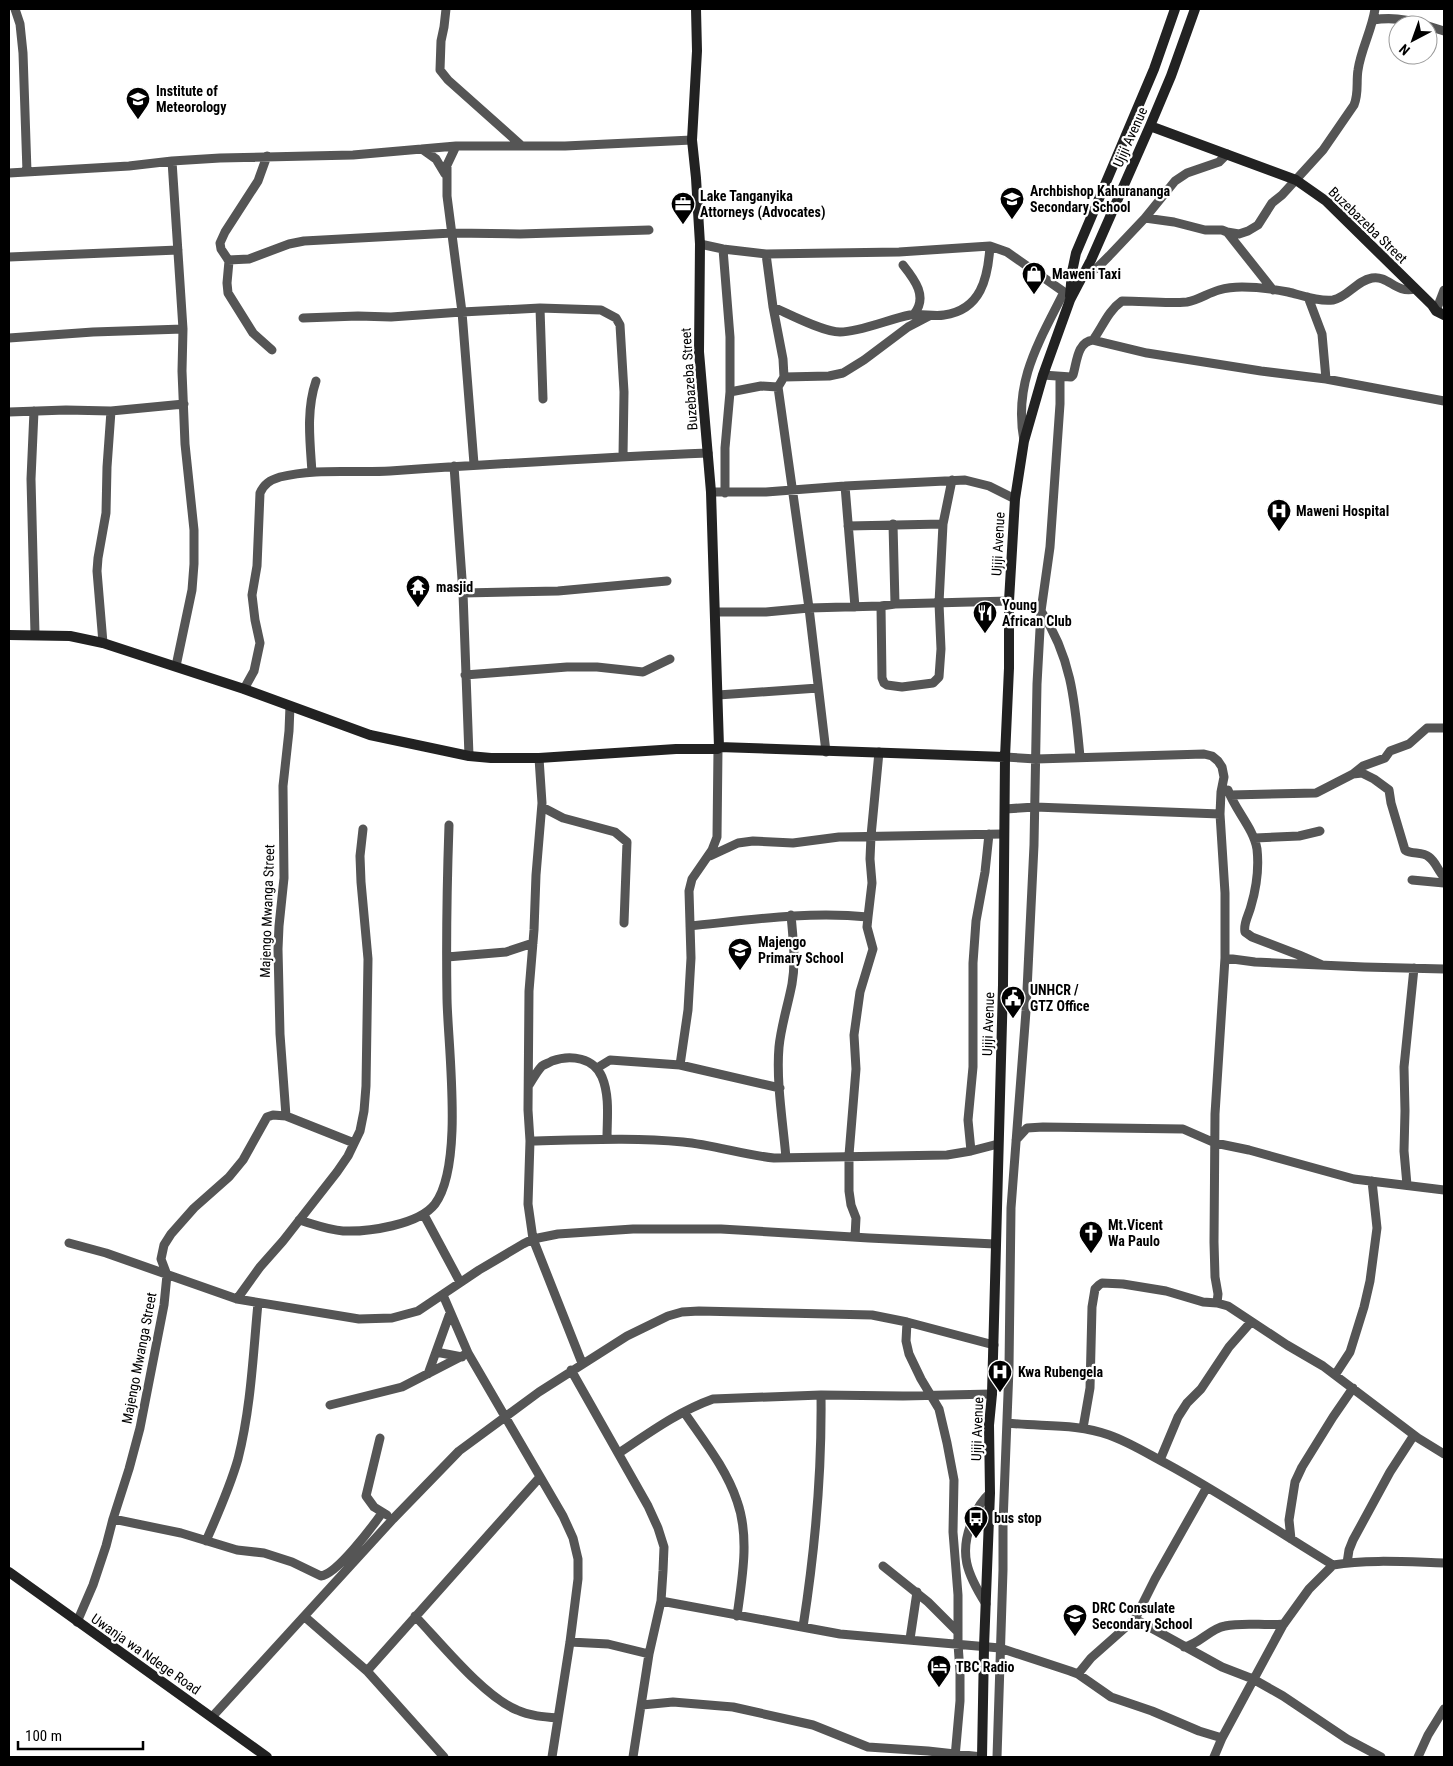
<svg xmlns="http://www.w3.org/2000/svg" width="1453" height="1766" font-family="'Roboto Condensed',sans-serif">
  <rect width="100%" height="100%" fill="#fff"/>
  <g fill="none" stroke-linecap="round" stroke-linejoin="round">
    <path stroke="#555" stroke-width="9" d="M15 9 20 24 23 53 27 172
      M446 9 444 27 441 41 440 70 448 80 522 146
      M1373 20C1390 17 1407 19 1424 25
      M1428 26 1444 31
      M456 146 447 165V196L462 312 474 464
      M422 149 436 159 445 174
      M267 156 258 181 225 232 220 243 221 249 229 261 227 283 228 293 253 333 272 350
      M172 161 183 329 182 371 185 444 194 530V564L192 590 176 666
      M9 173 129 166 172 161 220 158 353 155 456 146H565L692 140
      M1145 218 1174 222 1205 230H1222L1227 232 1273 290
      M1227 232 1239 234 1248 231 1258 225 1272 203 1282 195 1323 150 1354 105C1359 93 1356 82 1358 70 1361 49 1372 30 1375 9
      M700 244 723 249 766 254 899 252 990 246 1007 252 1064 292 1070 300
      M723 249 730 337V392L725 448V493
      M766 254 773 307 783 359 784 377 778 387 809 608 826 752
      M9 257 178 250
      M228 260 249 259 289 244 304 241 452 233 520 234 649 230
      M903 265C915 280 928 297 914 314
      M1083 277 1098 267 1109 256 1145 218 1175 181 1187 173 1219 162 1227 154
      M1308 297 1322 334 1326 379
      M773 307C789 314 823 332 840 332 860 332 889 319 910 315 921 313 933 317 944 315 981 310 988 278 990 246
      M540 308 543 399
      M1436 311 1444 290
      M303 318 358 316 391 317 462 312 540 308 601 310 616 318 620 325 624 392 623 456
      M9 338 93 332 183 329
      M1093 340C1103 326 1108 311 1122 301 1144 301 1165 304 1187 302 1199 300 1208 293 1219 290 1226 288 1235 287 1242 287 1256 287 1273 289 1288 292 1301 295 1319 302 1333 300 1348 297 1356 281 1372 278 1389 275 1395 294 1415 289
      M1043 375 1071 377 1073 375C1077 362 1077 342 1093 340L1147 353 1261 371 1326 379 1444 401
      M784 377 829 376 843 373 864 360 908 327 929 316
      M730 392 761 386 778 387
      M34 411 31 479 35 634
      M9 412 66 410 111 411 184 404
      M1024 441C1013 382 1039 342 1064 292
      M454 466 463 593 469 756
      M312 472C310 442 306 410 316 381
      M845 486 855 607
      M711 492H766L845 486 965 480 989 486 1015 499
      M893 524 895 604
      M848 526 943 524
      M463 593 558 591 667 581
      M881 606 882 678 884 683 887 685 902 687 933 683 939 677 941 649 939 603 943 524 952 480
      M1041 611C1072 658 1075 703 1080 757
      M715 612H766L809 608 881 606 895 604 1009 601
      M103 643 97 571 98 558 106 513 107 467 111 411
      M465 675 567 667H597L643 672 670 659
      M244 689 254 671 260 643 255 620 252 595 257 566 260 493C264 484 270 480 280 477 315 468 353 473 390 471 496 464 602 457 708 453
      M718 695 818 688
      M1005 757 1036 759 1204 754 1212 756 1218 761 1222 767 1224 777 1221 792 1220 814 1225 893V958L1215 1114 1214 1242 1215 1277 1218 1294 1217 1303 1228 1306 1287 1345 1323 1366 1418 1438 1444 1454
      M539 758 542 803 536 875 534 930 529 991 528 1110 530 1141 528 1204 533 1239 582 1363
      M1353 774 1363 766 1385 758 1390 751 1409 744 1427 728H1444
      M1228 790C1235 810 1254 829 1257 849 1259 867 1256 889 1251 906 1249 915 1243 923 1245 932L1252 937 1299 955 1322 965
      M1230 795 1316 793 1353 774 1362 773 1374 779 1389 790 1391 803 1405 850C1412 855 1422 851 1429 857 1436 862 1438 871 1444 877
      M542 807 563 818 615 832 627 842 624 923
      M1005 809 1035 807 1220 814
      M1255 838 1299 836 1320 831
      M710 856 738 843 753 841 793 843 839 837 1003 834
      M1412 880 1444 883
      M690 926C749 920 808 911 868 917
      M447 957 506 952 533 943
      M1225 958 1255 962 1364 967 1444 969
      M680 1065 688 1010 691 958 689 891 692 879 712 850 717 837 718 749
      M597 1068 610 1060 680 1065 780 1088
      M529 1085C533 1079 537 1071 542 1066 545 1064 549 1063 552 1061 571 1054 594 1058 602 1077 610 1096 607 1119 607 1138
      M286 1116 280 1034 278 949 279 926 284 878 283 786 289 731 290 706
      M1016 1140 1027 1128 1043 1127 1183 1129 1215 1143 1249 1150 1354 1179 1444 1190
      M530 1141C581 1140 632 1137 683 1142 714 1145 744 1155 774 1158L947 1155 971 1151 998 1144
      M971 1151 968 1120 973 1067V963L976 921 985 872 989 834
      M786 1158C783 1123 776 1081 779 1047 781 1026 788 1005 792 984 796 961 793 938 791 915
      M1407 1185 1404 1151 1405 1111 1404 1067 1414 968
      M424 1215 460 1282
      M299 1220C313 1224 328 1230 343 1231 368 1232 419 1225 435 1204 464 1165 448 1049 447 999 446 941 447 883 449 825
      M855 1237 856 1218 851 1205 849 1191V1155L856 1069 854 1035 860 992 873 949 867 927 868 917 872 883 870 859 871 836 879 752
      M69 1243 106 1253 237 1299 359 1319 392 1318 418 1311 479 1270 523 1244 533 1239 558 1234 633 1229H721L869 1238 995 1244
      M443 1295 468 1353 563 1516 573 1538 578 1559V1579L570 1642 552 1757
      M237 1299 260 1267 283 1241 337 1172 348 1156 360 1131 364 1111 366 1086 368 959 361 882 360 856 363 829
      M907 1322 906 1341 909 1354 921 1379 939 1409 947 1443 954 1480 953 1532 958 1595V1644L960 1672V1701L955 1757
      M436 1352 462 1357
      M571 1370 648 1506 658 1528 664 1547 663 1571 661 1601 649 1654 633 1757
      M428 1374 450 1313
      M1335 1375 1350 1352 1364 1307 1370 1281 1377 1228 1372 1181
      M330 1405 402 1387 468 1353
      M684 1412C703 1440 726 1468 737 1501 750 1537 742 1579 737 1616
      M1007 1423C1041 1427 1076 1423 1109 1435 1129 1442 1148 1454 1167 1464 1224 1495 1277 1531 1333 1565 1369 1559 1408 1562 1444 1563
      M1083 1428 1090 1388 1092 1307 1095 1289 1099 1285 1102 1283 1123 1284 1166 1291 1203 1302 1217 1303
      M380 1438 366 1496 374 1507 387 1515
      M619 1453C649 1433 679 1411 713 1399L821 1395 903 1396 992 1394
      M1160 1460 1178 1417 1187 1403 1201 1389 1229 1347 1251 1322
      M113 1519 181 1533 237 1550 264 1553 292 1562 321 1576C337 1574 372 1527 382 1513
      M1291 1539 1289 1520 1295 1482 1302 1467 1333 1417 1353 1388
      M206 1541C218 1514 230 1487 238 1459 251 1408 253 1355 258 1303
      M1347 1563 1349 1550 1353 1540 1390 1472 1414 1435
      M883 1566 928 1602 958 1632
      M661 1601 840 1634 1000 1648 1070 1671 1078 1674 1111 1697 1152 1711 1199 1731 1222 1738
      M986 1604C967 1574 958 1553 973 1519 977 1508 981 1501 990 1493
      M415 1616C440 1642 484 1697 517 1710 530 1716 544 1717 558 1718
      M305 1617 367 1671 444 1757
      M1135 1619 1222 1667 1253 1679 1283 1696 1347 1739 1381 1757
      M77 1622 93 1585 106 1546 113 1519 129 1469 140 1428 164 1305 167 1275 161 1259 164 1245 171 1234 194 1208 229 1177 243 1160 267 1117 273 1115 286 1116 354 1143
      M803 1627C815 1550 822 1473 821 1395
      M910 1639 917 1592
      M570 1642 608 1644 649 1654
      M1184 1647C1200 1644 1209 1629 1225 1626 1244 1622 1265 1626 1284 1624
      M367 1671 540 1477
      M1078 1674 1091 1658 1135 1619 1155 1579 1207 1487
      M642 1705 673 1702 733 1707 813 1725 868 1747 928 1751 982 1757
      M212 1717 393 1519 459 1451 539 1392 627 1336 668 1316 682 1312 699 1311 872 1315 907 1322 994 1345
      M997 1757 1003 1570V1523L1009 1368 1011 1208 1026 1011 1034 845 1037 684 1041 611 1050 547 1060 404V377
      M1214 1757 1222 1738 1283 1625 1309 1589 1333 1565
      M1418 1757 1428 1735 1444 1709"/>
    <path stroke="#222" stroke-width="10" d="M696 9 697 51 692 140 696 178 700 244 699 352 711 492 719 747
      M1150 126 1296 180 1326 201 1432 305 1436 311 1444 315
      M1070 296 1072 272 1076 253 1154 69 1175 9
      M9 635 70 636 103 643 244 689 370 735 469 756 491 758H539L676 749H718L719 747 1005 757
      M9 1572 267 1757
      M982 1757 984 1647 990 1493 989 1425 992 1394 1003 985 1005 757 1009 668V601L1015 499 1024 441 1043 375 1070 300 1091 260 1150 126 1171 76 1195 9"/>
  </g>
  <defs>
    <symbol id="school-pin" viewBox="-11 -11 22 30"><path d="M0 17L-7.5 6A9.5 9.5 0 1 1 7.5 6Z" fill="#000" stroke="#fff"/><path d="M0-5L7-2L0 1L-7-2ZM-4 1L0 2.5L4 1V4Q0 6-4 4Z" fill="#fff"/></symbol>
    <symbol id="office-pin" viewBox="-11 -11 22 30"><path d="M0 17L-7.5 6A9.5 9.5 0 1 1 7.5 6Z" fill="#000" stroke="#fff"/><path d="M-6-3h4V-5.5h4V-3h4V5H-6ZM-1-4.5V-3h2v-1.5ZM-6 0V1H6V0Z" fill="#fff"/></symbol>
    <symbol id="shop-pin" viewBox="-11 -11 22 30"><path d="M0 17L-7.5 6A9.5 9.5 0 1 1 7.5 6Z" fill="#000" stroke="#fff"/><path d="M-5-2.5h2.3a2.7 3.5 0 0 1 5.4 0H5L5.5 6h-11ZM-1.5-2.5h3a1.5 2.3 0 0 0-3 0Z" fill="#fff"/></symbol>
    <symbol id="hospital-pin" viewBox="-11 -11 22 30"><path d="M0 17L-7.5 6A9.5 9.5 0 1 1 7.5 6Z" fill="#000" stroke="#fff"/><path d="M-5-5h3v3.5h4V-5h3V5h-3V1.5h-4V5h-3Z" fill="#fff"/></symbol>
    <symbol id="temple-pin" viewBox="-11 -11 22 30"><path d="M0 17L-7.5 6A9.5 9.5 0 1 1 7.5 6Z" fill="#000" stroke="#fff"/><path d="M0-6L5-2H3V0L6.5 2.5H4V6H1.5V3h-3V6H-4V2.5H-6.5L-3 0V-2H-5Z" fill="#fff"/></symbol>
    <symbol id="restaurant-pin" viewBox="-11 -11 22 30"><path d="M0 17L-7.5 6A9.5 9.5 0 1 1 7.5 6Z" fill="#000" stroke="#fff"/><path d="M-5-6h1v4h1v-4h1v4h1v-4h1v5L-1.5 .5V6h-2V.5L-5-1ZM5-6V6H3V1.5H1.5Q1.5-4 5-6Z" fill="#fff"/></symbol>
    <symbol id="civic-pin" viewBox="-11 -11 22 30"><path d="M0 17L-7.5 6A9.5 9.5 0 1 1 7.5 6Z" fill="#000" stroke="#fff"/><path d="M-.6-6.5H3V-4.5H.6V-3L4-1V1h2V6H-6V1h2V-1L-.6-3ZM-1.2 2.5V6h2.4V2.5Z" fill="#fff"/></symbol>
    <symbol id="church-pin" viewBox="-11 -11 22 30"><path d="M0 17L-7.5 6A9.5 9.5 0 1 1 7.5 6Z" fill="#000" stroke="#fff"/><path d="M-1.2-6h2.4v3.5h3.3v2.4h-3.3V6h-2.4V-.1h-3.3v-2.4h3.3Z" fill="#fff"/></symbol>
    <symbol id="bus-pin" viewBox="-11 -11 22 30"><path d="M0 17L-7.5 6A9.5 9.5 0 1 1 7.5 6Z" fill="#000" stroke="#fff"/><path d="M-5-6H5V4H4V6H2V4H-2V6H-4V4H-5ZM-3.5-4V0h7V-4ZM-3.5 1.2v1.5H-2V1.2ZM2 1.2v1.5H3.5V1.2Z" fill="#fff"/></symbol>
    <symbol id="hotel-pin" viewBox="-11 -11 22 30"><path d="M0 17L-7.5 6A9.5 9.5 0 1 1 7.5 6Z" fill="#000" stroke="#fff"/><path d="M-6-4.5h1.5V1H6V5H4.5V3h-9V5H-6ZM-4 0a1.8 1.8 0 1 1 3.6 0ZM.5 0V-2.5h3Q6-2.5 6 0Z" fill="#fff"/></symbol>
  </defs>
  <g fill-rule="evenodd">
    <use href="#school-pin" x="124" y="85" width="28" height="38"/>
    <use href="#school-pin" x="998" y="185" width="28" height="38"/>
    <use href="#office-pin" x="669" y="190" width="28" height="38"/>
    <use href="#shop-pin" x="1020" y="260" width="28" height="38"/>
    <use href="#hospital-pin" x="1265" y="497" width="28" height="38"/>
    <use href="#temple-pin" x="404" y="573" width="28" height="38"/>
    <use href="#restaurant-pin" x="971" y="599" width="28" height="38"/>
    <use href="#school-pin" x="726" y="936" width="28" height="38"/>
    <use href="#civic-pin" x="999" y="984" width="28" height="38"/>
    <use href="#church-pin" x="1077" y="1219" width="28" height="38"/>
    <use href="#hospital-pin" x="986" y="1358" width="28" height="38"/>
    <use href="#bus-pin" x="962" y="1504" width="28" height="38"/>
    <use href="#school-pin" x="1061" y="1602" width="28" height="38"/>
    <use href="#hotel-pin" x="925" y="1653" width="28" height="38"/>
  </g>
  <g text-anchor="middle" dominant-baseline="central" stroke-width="4.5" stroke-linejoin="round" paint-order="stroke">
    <g font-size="14" font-weight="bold" fill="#000" stroke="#fff" text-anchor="start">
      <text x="156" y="91">Institute of<tspan x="156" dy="16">Meteorology</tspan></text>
      <text x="1030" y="191">Archbishop Kahurananga<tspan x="1030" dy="16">Secondary School</tspan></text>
      <text x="700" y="196">Lake Tanganyika<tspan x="700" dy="16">Attorneys (Advocates)</tspan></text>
      <text x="1052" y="274">Maweni Taxi</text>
      <text x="1296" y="511">Maweni Hospital</text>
      <text x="436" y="587">masjid</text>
      <text x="1002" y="605">Young<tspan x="1002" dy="16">African Club</tspan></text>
      <text x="758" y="942">Majengo<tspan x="758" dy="16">Primary School</tspan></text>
      <text x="1030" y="990">UNHCR /<tspan x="1030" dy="16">GTZ Office</tspan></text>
      <text x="1108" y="1225">Mt.Vicent<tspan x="1108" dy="16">Wa Paulo</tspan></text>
      <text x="1018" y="1372">Kwa Rubengela</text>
      <text x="994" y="1518">bus stop</text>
      <text x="1092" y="1608">DRC Consulate<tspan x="1092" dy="16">Secondary School</tspan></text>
      <text x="956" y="1667">TBC Radio</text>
    </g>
    <g font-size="14" fill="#000" stroke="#fff">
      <text transform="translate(1130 137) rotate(-66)">Ujiji Avenue</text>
      <text transform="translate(1368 225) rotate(44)">Buzebazeba Street</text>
      <text transform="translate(689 379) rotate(-94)">Buzebazeba Street</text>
      <text transform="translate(998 544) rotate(-87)">Ujiji Avenue</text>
      <text transform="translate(267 911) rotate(-88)">Majengo Mwanga Street</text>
      <text transform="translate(988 1024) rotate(-88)">Ujiji Avenue</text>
      <text transform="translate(139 1358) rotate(-79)">Majengo Mwanga Street</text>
      <text transform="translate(977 1429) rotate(-88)">Ujiji Avenue</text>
      <text transform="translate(146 1654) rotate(35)">Uwanja wa Ndege Road</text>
    </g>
  </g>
  <rect width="1453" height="1766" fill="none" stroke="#000000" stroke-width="20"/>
  <g transform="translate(1413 40) rotate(221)"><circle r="24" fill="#ffffff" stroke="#999999"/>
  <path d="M0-4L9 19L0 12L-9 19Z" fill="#000000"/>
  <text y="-8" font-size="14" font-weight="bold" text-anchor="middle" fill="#000000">N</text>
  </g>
  <path d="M18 1741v8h125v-8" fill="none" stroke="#000000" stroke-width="2.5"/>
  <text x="25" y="1741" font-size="15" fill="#000000" stroke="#ffffff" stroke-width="4" paint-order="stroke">100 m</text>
</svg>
